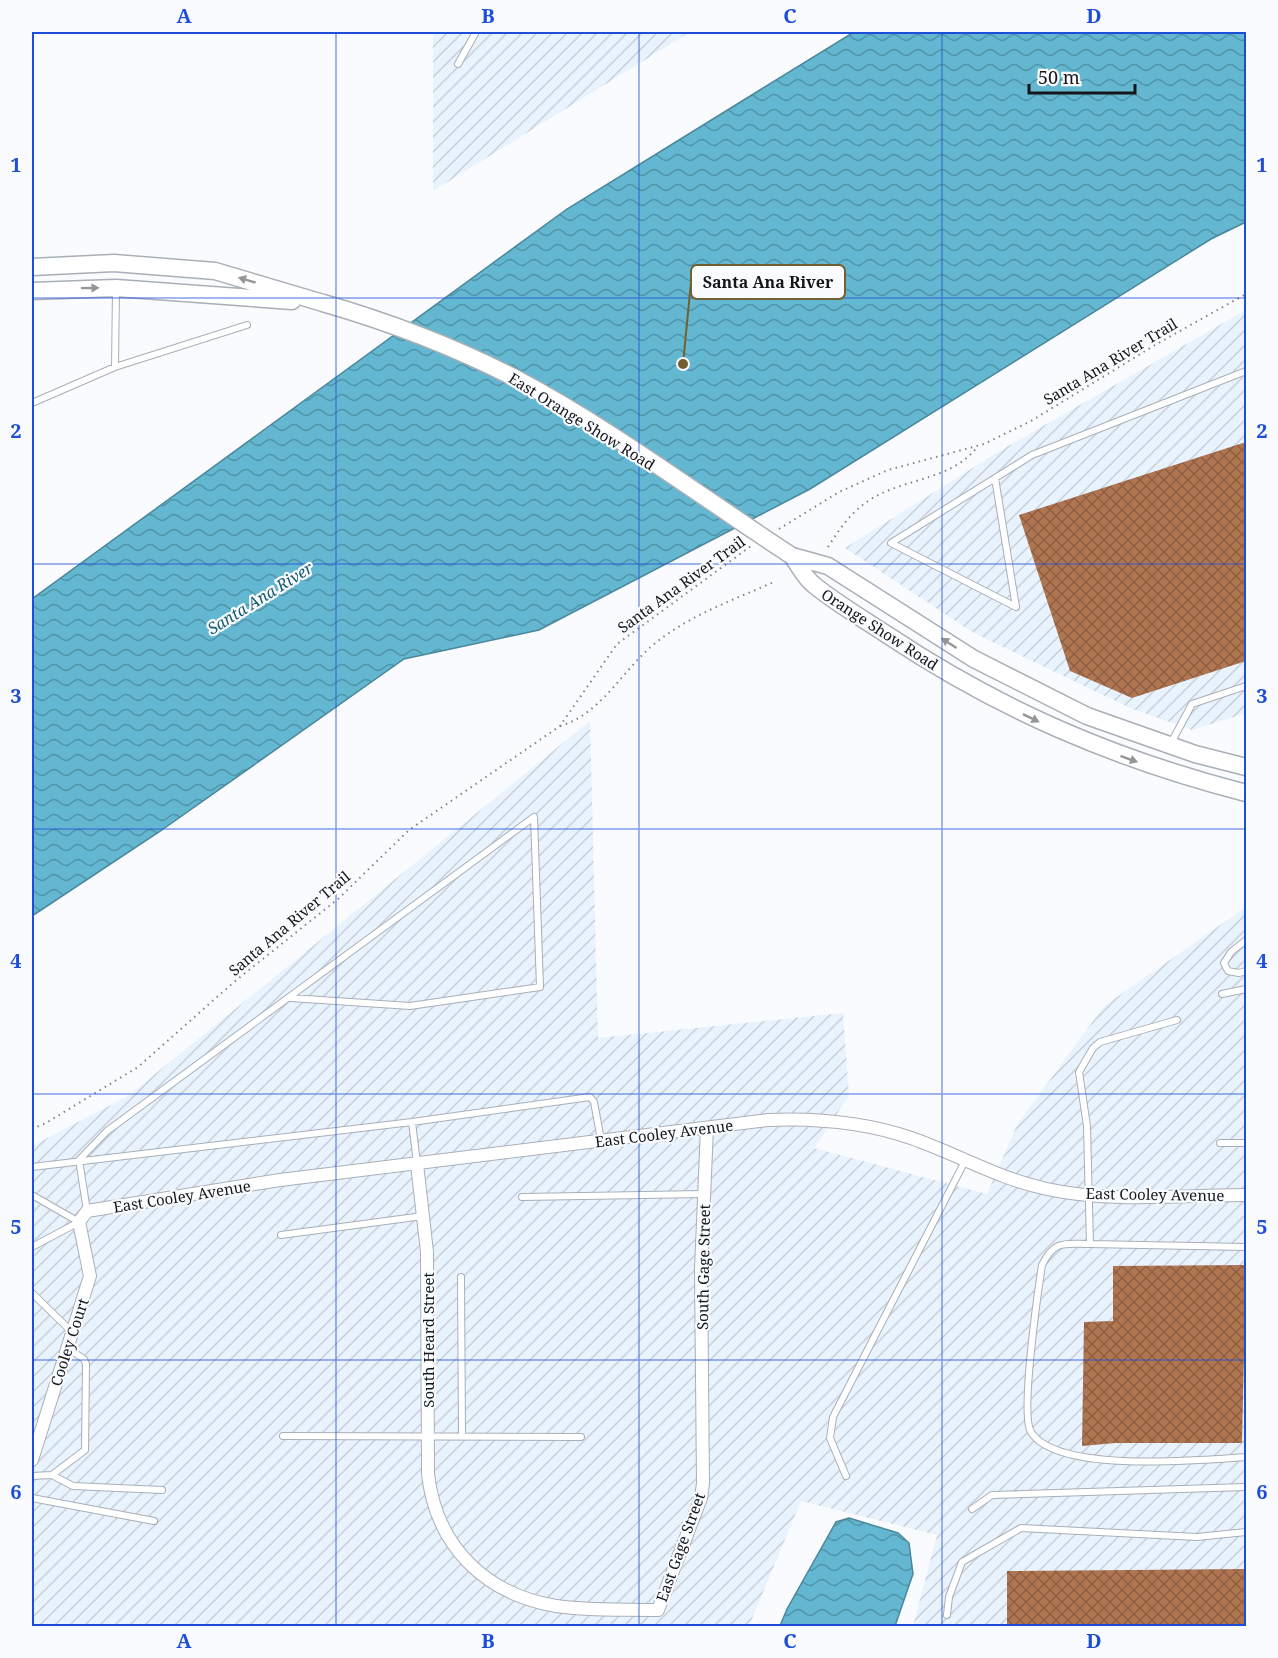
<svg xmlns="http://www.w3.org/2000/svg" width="1278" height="1658" font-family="'Noto Serif',serif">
  <defs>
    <pattern id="industrial-furrows" width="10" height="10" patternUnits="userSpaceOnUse" patternTransform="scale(1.5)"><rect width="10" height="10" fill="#e9f3fe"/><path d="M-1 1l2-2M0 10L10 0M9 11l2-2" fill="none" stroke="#c7d0d9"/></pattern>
    <pattern id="water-waves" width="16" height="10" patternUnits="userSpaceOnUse" patternTransform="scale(1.5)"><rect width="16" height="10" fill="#63b7d1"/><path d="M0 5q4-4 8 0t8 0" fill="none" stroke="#5094a9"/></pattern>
    <pattern id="building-cross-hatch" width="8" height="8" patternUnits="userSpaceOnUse" patternTransform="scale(1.5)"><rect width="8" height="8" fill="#b07551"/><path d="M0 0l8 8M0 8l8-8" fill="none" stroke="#8e5f42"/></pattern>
  </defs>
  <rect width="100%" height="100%" fill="#f9fbff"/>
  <path fill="url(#industrial-furrows)" d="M433 32H690L433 191Z
    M1246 310V713L1192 730 1130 708 972 632 845 548 1003 449Z
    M590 721 598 1038 843 1013 849 1096 814 1148 987 1194 1017 1125 1104 1006 1246 907V1626H913L937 1535 801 1501 749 1626H32V1146L128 1096Z"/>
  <path fill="url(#water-waves)" stroke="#4b879a" stroke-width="1.5" d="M854 32H1246V222L1211 239 810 489 539 630 404 659 159 832 32 916V599L567 209Z
    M849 1518 898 1533 909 1543 913 1574 895 1626H780L787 1609 836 1522Z"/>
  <path fill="url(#building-cross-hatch)" d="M1246 442V661L1132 698 1070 671 1019 515Z
    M1246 1265 1242 1443H1115L1082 1446 1084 1322 1113 1321V1266Z
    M1246 1569V1626H1007V1571Z"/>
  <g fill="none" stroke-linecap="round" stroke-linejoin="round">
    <defs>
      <path id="lane" d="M458 64 476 32
        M115 367 116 289
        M32 403 115 367 247 325
        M995 478 1016 607 891 543 1032 455 1246 371
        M1171 743 1192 704 1246 686
        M1246 940 1231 952 1224 963 1228 971 1239 973 1246 971
        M1222 994 1246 989
        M1177 1020 1100 1042 1093 1048 1079 1072 1087 1126 1090 1244 1246 1247
        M412 1122 417 1163
        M1220 1143H1246
        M32 1167 412 1122 590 1097 594 1102 601 1140
        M32 1195 79 1222
        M522 1197 704 1194
        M87 1211 79 1160 107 1131 534 817 540 987 410 1006 291 998
        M281 1235 423 1216
        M1090 1244C1065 1244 1055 1239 1042 1265 1038 1291 1020 1415 1031 1432 1057 1474 1202 1460 1246 1457
        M32 1247 79 1222
        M461 1277 462 1436
        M32 1293 72 1332
        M283 1436 581 1437
        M52 1475 73 1486 162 1490
        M32 1476 52 1475 85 1450 86 1364 84 1359 67 1348
        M846 1476 830 1438 833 1417 965 1161
        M32 1498 154 1521
        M972 1509 992 1495 1246 1487
        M947 1615 949 1597 962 1562 1021 1528 1197 1537 1246 1532"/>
      <path id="street" d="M417 1164 427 1252 428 1474C436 1545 484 1594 556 1606 589 1611 624 1609 658 1610L701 1498 703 1483 701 1269 707 1128
        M32 1460 90 1276 79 1222 87 1211 280 1180 768 1120C817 1118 864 1122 911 1138 957 1154 999 1179 1047 1189 1111 1203 1181 1195 1246 1195"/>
      <path id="secondary" d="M32 267 114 263 215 271 323 303
        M32 291 116 288 292 301
        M792 556C799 566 805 578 814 585 836 603 862 618 886 634 1000 710 1114 759 1246 793
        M792 556 828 566 974 659 1087 716 1195 754 1246 767"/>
    </defs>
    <use href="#lane" stroke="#a9afb7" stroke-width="8"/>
    <use href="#street" stroke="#a9afb7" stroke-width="14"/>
    <use href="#secondary" stroke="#a9afb7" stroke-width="19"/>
    <path stroke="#818386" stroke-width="2" stroke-dasharray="1.5 4.5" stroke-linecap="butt" d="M779 529 839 492 888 470 984 444 1031 421 1155 345 1246 294
      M828 547C840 528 852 511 871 499 905 478 953 480 978 446
      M560 726C601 714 622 671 653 645 689 615 734 600 776 581
      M32 1129 46 1123 138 1067 234 982 338 899 409 830 560 726 617 644 751 546"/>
    <use href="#lane" stroke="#fff" stroke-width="6"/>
    <use href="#street" stroke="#fff" stroke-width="12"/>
    <use href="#secondary" stroke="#fff" stroke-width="16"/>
    <defs>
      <path id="secondary-bridge" d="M323 303C389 322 452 346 513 377 610 428 700 496 792 556"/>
    </defs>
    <use href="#secondary-bridge" stroke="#a9afb7" stroke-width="19" stroke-linecap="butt"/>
    <use href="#secondary-bridge" stroke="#fff" stroke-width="16"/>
  </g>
  <defs><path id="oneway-solid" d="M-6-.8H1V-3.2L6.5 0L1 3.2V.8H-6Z" transform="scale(1.5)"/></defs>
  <g fill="#959698">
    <use href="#oneway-solid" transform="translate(247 280) rotate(-163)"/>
    <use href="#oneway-solid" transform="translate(90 288) rotate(-1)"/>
    <use href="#oneway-solid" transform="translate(949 643) rotate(-147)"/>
    <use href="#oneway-solid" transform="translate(1031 718) rotate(26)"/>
    <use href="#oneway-solid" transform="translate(1129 759) rotate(20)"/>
  </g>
  <path fill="none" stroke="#1d4ed8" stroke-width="1.5" stroke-opacity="0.55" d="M336 32V1626M639 32V1626M942 32V1626M32 298H1246M32 564H1246M32 829H1246M32 1094H1246M32 1360H1246"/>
  <g text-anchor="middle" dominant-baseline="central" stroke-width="4.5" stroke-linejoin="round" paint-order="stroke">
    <g font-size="15" fill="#141619" stroke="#f9fbff">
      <text transform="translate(1110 361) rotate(-31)">Santa Ana River Trail</text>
      <text transform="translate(582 421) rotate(32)">East Orange Show Road</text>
      <text transform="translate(681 584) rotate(-36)">Santa Ana River Trail</text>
      <text transform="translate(880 629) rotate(33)">Orange Show Road</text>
      <text transform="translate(289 923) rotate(-40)">Santa Ana River Trail</text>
      <text transform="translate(664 1133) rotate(-7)">East Cooley Avenue</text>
      <text transform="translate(1155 1194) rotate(1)">East Cooley Avenue</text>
      <text transform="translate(182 1196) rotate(-9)">East Cooley Avenue</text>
      <text transform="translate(703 1267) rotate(-89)">South Gage Street</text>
      <text transform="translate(428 1340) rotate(-90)">South Heard Street</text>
      <text transform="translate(69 1342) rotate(-72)">Cooley Court</text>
      <text transform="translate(680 1547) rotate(-70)">East Gage Street</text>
    </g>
    <g font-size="16" font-style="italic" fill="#155b6e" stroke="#f9fbff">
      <text transform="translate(260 598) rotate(-32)">Santa Ana River</text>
    </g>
  </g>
  <path fill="none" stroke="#73602f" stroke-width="2" d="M683 364L691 282"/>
  <circle fill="#73602f" stroke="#f9fbff" stroke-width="2" cx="683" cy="364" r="6"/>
  <rect fill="#f9fbff" stroke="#73602f" stroke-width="2" x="691" y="265" width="154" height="34" rx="6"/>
  <g font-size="16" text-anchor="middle" font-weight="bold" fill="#141619">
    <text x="768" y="288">Santa Ana River</text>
  </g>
  <rect width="1278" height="1658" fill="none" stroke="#f9fbff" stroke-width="66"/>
  <path d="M1029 84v9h106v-9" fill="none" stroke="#141619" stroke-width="3"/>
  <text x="1038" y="84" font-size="18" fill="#141619" stroke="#f9fbff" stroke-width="4.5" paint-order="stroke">50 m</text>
  <rect x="33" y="33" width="1212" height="1592" fill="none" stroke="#1d4ed8" stroke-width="2"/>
  <g font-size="20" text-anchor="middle" font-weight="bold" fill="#1d4ed8">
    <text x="184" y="23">A</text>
    <text x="488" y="23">B</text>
    <text x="790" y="23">C</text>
    <text x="1094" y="23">D</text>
    <text x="16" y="172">1</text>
    <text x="1262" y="172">1</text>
    <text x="16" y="438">2</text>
    <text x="1262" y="438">2</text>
    <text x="16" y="703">3</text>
    <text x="1262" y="703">3</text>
    <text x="16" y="968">4</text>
    <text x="1262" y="968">4</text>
    <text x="16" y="1234">5</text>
    <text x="1262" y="1234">5</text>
    <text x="16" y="1499">6</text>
    <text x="1262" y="1499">6</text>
    <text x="184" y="1648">A</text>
    <text x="488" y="1648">B</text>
    <text x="790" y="1648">C</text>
    <text x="1094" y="1648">D</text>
  </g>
</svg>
